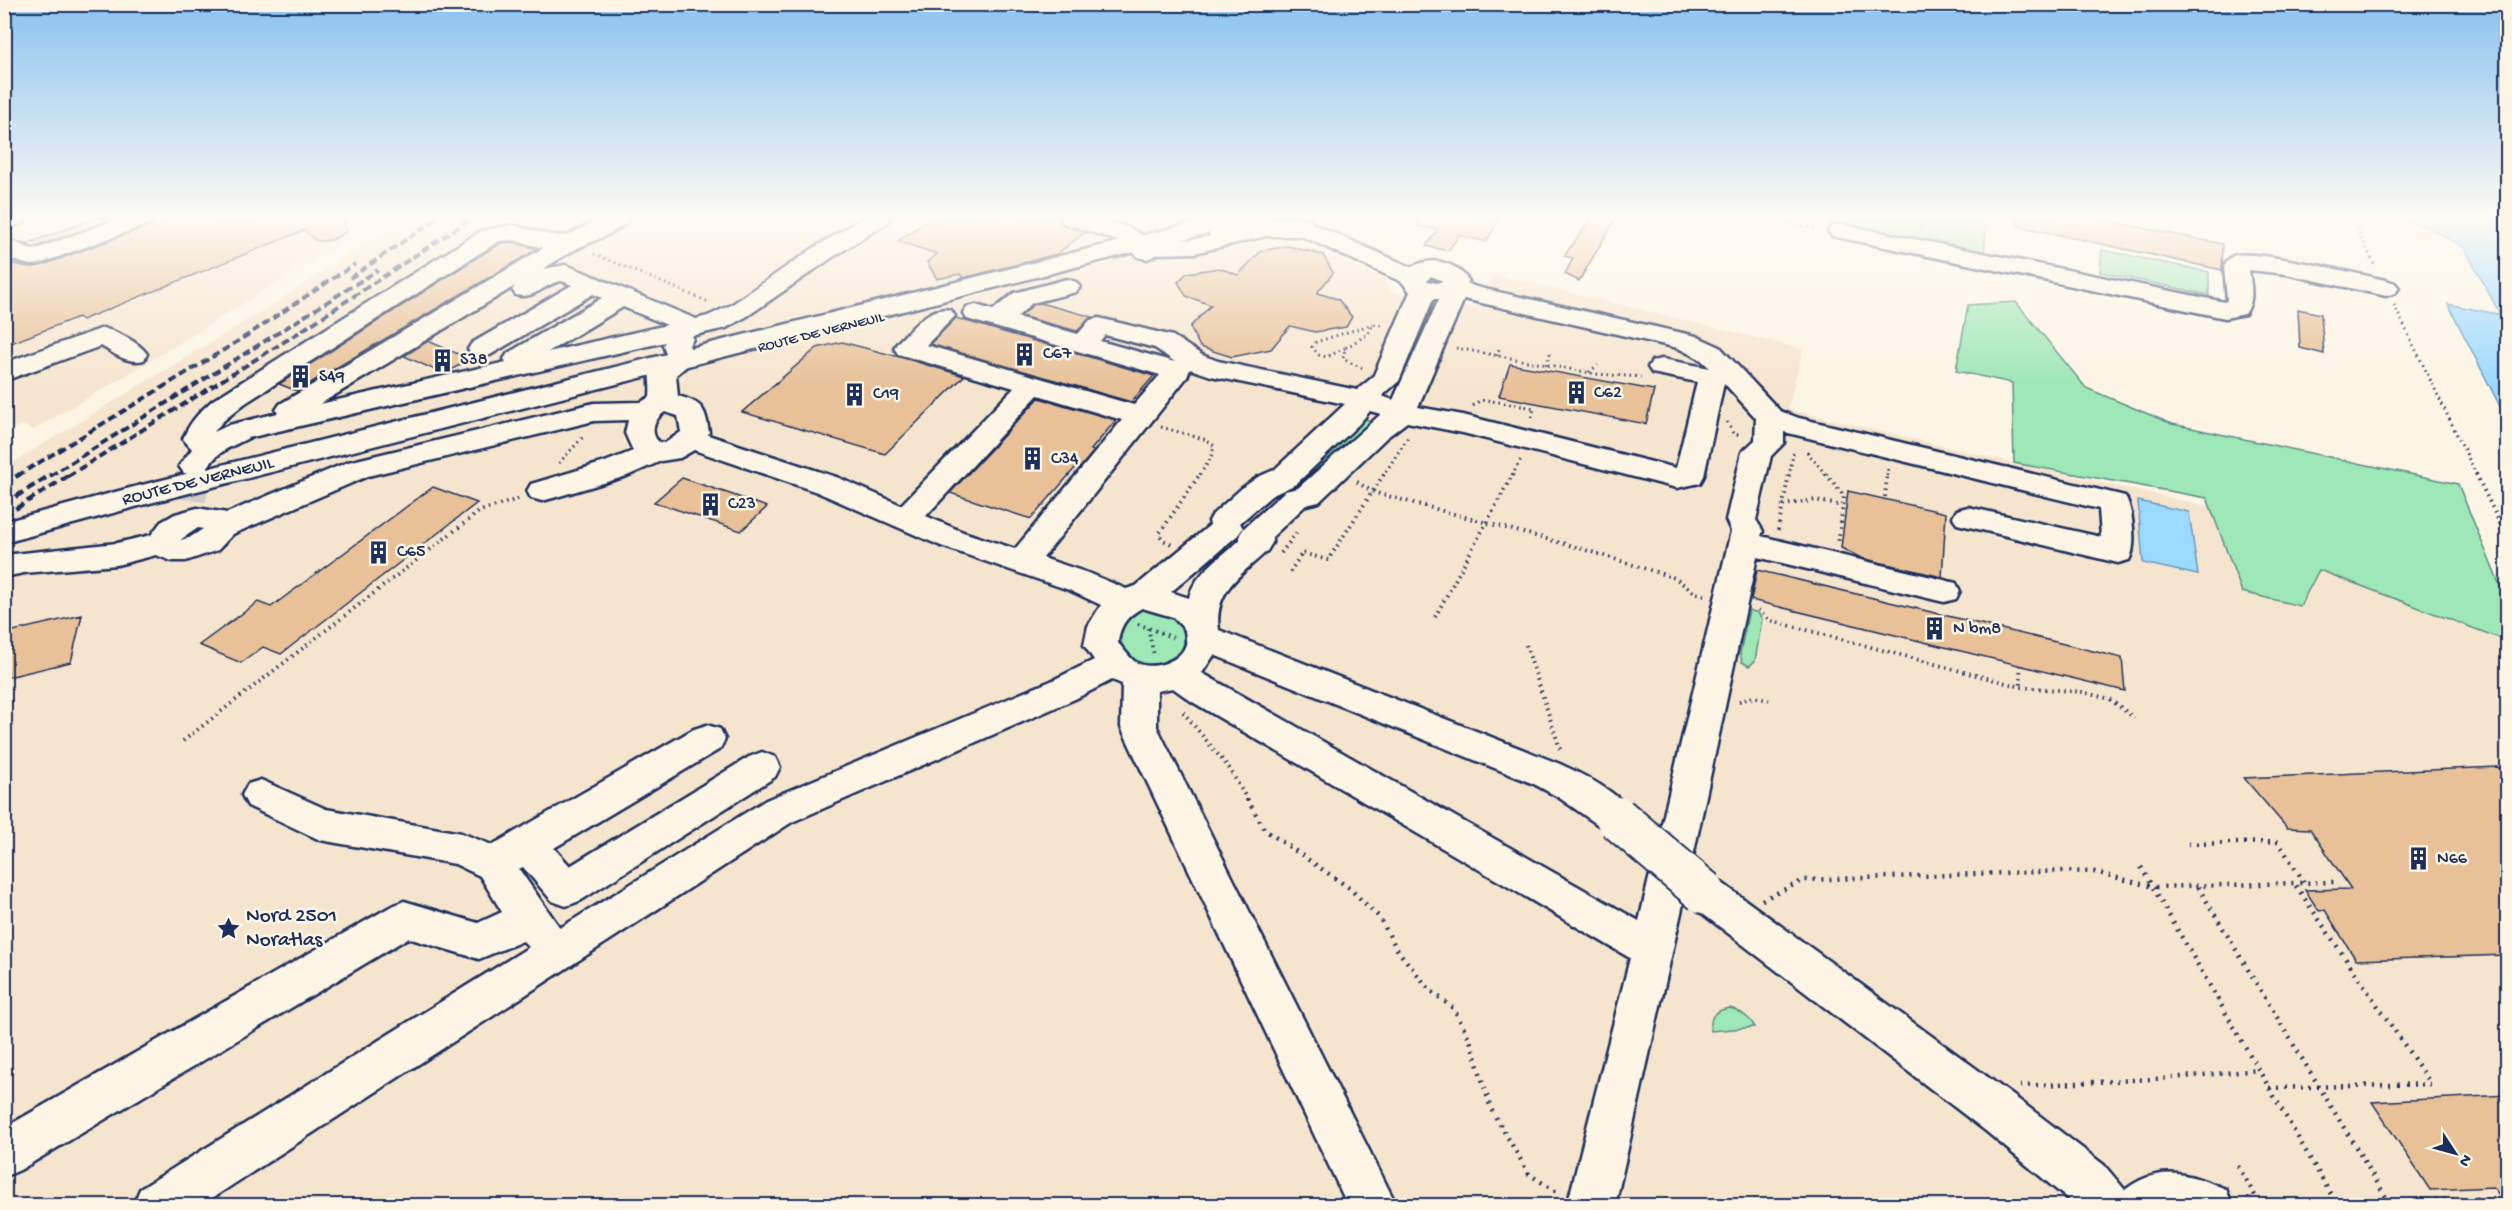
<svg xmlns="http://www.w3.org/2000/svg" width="2512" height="1210" font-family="'Gochi Hand',sans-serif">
  <rect width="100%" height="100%" fill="#fcf5e5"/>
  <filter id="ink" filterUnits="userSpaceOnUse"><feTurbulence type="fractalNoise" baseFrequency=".0167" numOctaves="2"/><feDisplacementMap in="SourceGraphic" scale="12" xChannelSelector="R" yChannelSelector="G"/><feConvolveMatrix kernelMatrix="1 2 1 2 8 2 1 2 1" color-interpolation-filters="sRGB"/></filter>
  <g filter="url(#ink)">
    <path fill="#f6e5ce" d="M5 218H381L157 357 33 430 22 425 5 432Z
      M403 218H1252L1276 235 1382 277 1391 292 1475 308 1494 274 1803 349 1788 409 2014 463 2485 568 2508 617 2507 1205H5L4 468 272 305Z"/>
    <path fill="#9ee7b6" stroke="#5c8b8a" stroke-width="1.5" d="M1853 218H1987L1984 255 1850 228Z
      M2102 250 2209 272V295L2100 272Z
      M2016 302 2086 388 2172 424 2458 484 2507 603V641L2319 570 2300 606 2242 592 2207 498 2014 463 2012 383 1956 371 1968 305Z
      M1362 418 1373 422 1321 470 1307 479 1301 478Z
      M1148 608C1155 610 1164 612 1170 615 1189 625 1188 651 1171 662 1129 687 1095 621 1148 608Z
      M1749 610 1758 613 1762 619 1755 661 1749 666 1742 662 1740 653Z
      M1730 1008C1742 1012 1749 1017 1755 1027L1711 1031C1709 1016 1715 1010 1730 1008Z"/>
    <path fill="#9cd9fe" stroke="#6895be" stroke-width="1.5" d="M2406 218H2507V420L2448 304 2497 314 2499 312 2464 247 2427 227 2409 222Z
      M2138 501 2189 512 2198 575 2143 563Z"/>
    <path fill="#e8c198" stroke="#1b2f5e" stroke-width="1.5" d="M97 218H115L33 248 26 244Z
      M157 218H344L346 232 332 240 319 241 315 240 305 230 82 320 78 317 4 346V262L29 267 40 266 152 225Z
      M931 218H1058L1063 225 1085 232 1057 254 963 278 960 274 937 279 927 262 937 254 898 241Z
      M1418 218H1483L1498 221 1486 242 1459 235 1448 251 1426 246 1438 230 1417 226Z
      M1592 218H1616L1579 281 1565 274 1573 258 1564 256Z
      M2019 218H2093L2223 244 2222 270 2018 226Z
      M512 242 537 249 297 391 279 384 481 255 502 243Z
      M1287 246 1323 255 1333 273 1317 293 1338 299 1352 317 1346 327 1315 332 1290 326 1271 349 1232 357 1200 347 1190 327 1211 305 1186 296 1178 282 1187 273 1219 268 1238 275 1261 251Z
      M1040 303 1093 317 1077 331 1021 316 1033 305Z
      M2298 309 2321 314 2324 354 2300 348Z
      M956 318 966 321 1154 376 1131 402 930 344Z
      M428 341 470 359 444 374 404 356Z
      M842 342 907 359 964 376 885 454 742 412 817 348Z
      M1510 364 1654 390 1646 424 1499 396Z
      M1039 398 1116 420 1091 450 1094 451 1080 468 1076 467 1031 519 950 493Z
      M682 478 733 495 767 507 741 531 654 502Z
      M433 487 477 503 281 654 263 647 241 663 199 645 258 602 271 607Z
      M1848 491 1946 513 1942 577 1861 558 1841 548Z
      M1757 570 2122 658 2125 691 1751 600Z
      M82 615 71 662 4 678V633Z
      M2498 767 2508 778V955L2356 960 2325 910 2319 911 2305 890 2351 889 2310 829 2287 828 2244 778Z
      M2508 1095V1206L2493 1187 2430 1190 2372 1102Z"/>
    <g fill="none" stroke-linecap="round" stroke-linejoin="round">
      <path stroke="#cfcdca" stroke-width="26" stroke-dasharray="26 14" stroke-linecap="butt" d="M193 476 194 466"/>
      <path stroke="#cfcdca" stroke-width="34" stroke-dasharray="34 16" stroke-linecap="butt" d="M189 500 193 474"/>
      <defs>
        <path id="minor" d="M4 218H27L23 223 4 229Z
          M121 218H155L151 223 39 264C25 268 17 257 4 260V244L15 242 33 250Z
          M601 218H630C618 234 593 240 576 249 565 255 554 262 543 269L565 265 574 268 696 319 708 316 731 305 815 247 863 218H891L887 223 833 257 749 315 726 328 691 336 693 339 689 345 695 359 676 375 678 396C703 403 705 408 709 432L708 435 839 478 901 505 1014 388 898 354 894 348 898 342C913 328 929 305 951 310L955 316 926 345 1134 405 1160 375 967 319 963 313 967 307 976 305 993 310 1014 293 1067 279 1076 282 1080 287 1076 292 1032 303 1017 317 1078 334 1090 320 1099 318 1173 336 1202 355 1218 361 1357 390 1373 377 1410 292 1402 282 1301 236H1266L1195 253 1158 254 1147 259 1138 257 1124 243 1064 223 1060 218C1092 218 1129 220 1153 244 1165 238 1181 241 1195 239 1225 234 1253 222 1284 222L1281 218H1307L1313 224 1411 267C1433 256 1455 261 1469 281L1467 283 1476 287 1696 336 1720 347 1780 411 1799 418 2125 496C2133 508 2137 548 2129 560L2118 563 1957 524 1953 517 1957 510 1968 507 2101 537 2099 509 1784 432V443L1771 456 1756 520 1763 531 1761 536 1944 580 1956 583 1960 591 1956 599 1944 602 1757 557 1687 885 1690 880 1704 875 1718 880 2019 1100 2104 1165 2125 1190C2160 1163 2189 1174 2226 1189L2233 1206H2076L1987 1132 1690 904 1685 895 1615 1206H1567L1630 958 1191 701 1173 688 1157 691V727L1397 1206H1348L1121 727 1122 684 1112 680 1075 699 792 822 200 1206H133L140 1189 529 947 523 941 479 959 408 938 20 1170 4 1177V1128L390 907 404 901 478 923 502 912 480 876 455 864 320 840 248 806 242 795 248 784 261 780 326 809 461 833 492 845 694 729 707 725 720 729 725 739 720 749 554 848 570 866 749 757 762 752 775 757 780 767 775 777 580 901 566 906 552 901 523 867 519 869 560 928 766 800 1051 681 1094 660 1084 645 1088 626 1101 605 1069 590 941 546 817 492 694 450 680 458 661 461 627 476 553 498 542 501 531 498 527 491 531 484 605 462 633 451 625 433 628 420 594 421 368 476 233 534 218 550 186 561H172L156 555 117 565 24 573 4 577V555L117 543 151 535 161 522 175 514 197 508 227 513 348 462 594 403 641 402 650 397C652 371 642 373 667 357L663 345 665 342 248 438C239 443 226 448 218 455 204 467 208 479 184 473L179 466 192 449 183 439C189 423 200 411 213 400L481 231 512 225 551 235 567 236ZM512 240 543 248 280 404 276 410 278 413 229 425 214 432 222 422 244 404 499 241ZM1431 276 1443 281 1437 283 1427 281ZM562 281 572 285 472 343 468 349 472 355 481 357 490 355 593 294 602 298 508 353 504 359 506 362 320 404 515 286 512 290 516 295C536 300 544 283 562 281ZM1433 299H1439L1393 400 1382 396 1399 381ZM1464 299 1678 348 1700 359 1710 368 1662 359 1652 361 1648 367 1652 373 1697 382 1676 468 1463 415 1418 407ZM623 307 667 325 548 352ZM1105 335 1155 348 1175 362 1100 341ZM1190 369 1211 376 1345 404 1274 470 1258 477 1242 488 1213 514 1209 521 1210 525 1136 586 1126 589 1091 574 1043 558 1187 377ZM1724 383 1756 418 1755 440 1742 452 1726 520 1731 531 1639 921 1202 673 1214 655 1534 784 1558 797 1604 829 1617 834 1630 829 1636 818C1624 795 1584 775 1560 764L1219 630C1213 591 1241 575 1267 551L1272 543V537L1306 505 1319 502 1386 438 1407 422 1463 433 1677 488 1700 483 1704 476ZM1038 395 1122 420 1015 549 963 532 926 516ZM1370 411 1381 414 1298 488 1285 491 1245 527 1240 534V540C1224 555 1193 574 1189 598L1171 592 1238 535 1243 528 1240 523 1271 496 1296 484 1359 424ZM665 412 678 416 681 432 665 443 659 442C649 433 654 419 665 412ZM198 528 203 529 189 538 180 540ZM1142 608 1173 617 1185 630C1185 634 1187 640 1186 644 1181 663 1148 672 1134 661 1128 656 1123 648 1118 643 1120 625 1127 616 1142 608Z
          M1840 224 2225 302 2227 300 2224 267C2226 263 2229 258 2233 256 2249 248 2362 275 2386 280L2395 283 2399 288 2395 293 2386 296 2286 274 2249 270C2251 287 2255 300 2245 314L2225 318 1832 236 1828 231 1832 226Z
          M103 328C117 332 139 342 147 354L144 360C127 364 115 354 101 346L4 381V363Z"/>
        <path id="major" d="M1212 218H1294L1290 223 1220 241 1211 239 1209 233 146 504 4 543V522L130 488Z"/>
      </defs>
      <use href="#minor" stroke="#1b2f5e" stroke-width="5"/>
      <use href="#major" stroke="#1b2f5e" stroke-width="5"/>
      <path stroke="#1b2f5e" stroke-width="3" stroke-dasharray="1.5 4" stroke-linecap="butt" d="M1765 218 1818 229
        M2352 218 2375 266
        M1921 228 1922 218
        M594 254 709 302
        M2394 305 2477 476
        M1345 348 1327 357 1319 355 1312 347 1316 342 1373 324
        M1456 348 1596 374 1641 377
        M1497 356 1500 346
        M1546 365 1551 351
        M1362 368 1343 359 1345 348 1368 334 1373 324 1383 326
        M1589 372 1598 365
        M1473 406 1479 401 1486 400 1534 408 1531 421
        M1727 422 1733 433 1742 436
        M1161 427 1207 440 1214 446 1211 458 1199 476
        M1807 452 1827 476
        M559 463 584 436
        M1383 476 1408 437
        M1512 476 1521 459
        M1789 476 1794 450
        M1887 476 1888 468"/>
      <path stroke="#1b2f5e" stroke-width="4" stroke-dasharray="1.5 4.5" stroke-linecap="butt" d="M1826 474 1844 496 1838 545
        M2476 474 2508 540
        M1357 482 1373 492 1576 547 1675 578 1695 593 1705 595
        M1885 497 1887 474
        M1783 505 1816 500 1842 506
        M1778 530 1789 474
        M1171 544 1163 540 1159 534 1200 474
        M1281 553 1298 531
        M1290 572 1302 553 1328 560 1384 474
        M1758 610 1769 620 2021 687 2082 692 2110 699 2134 718
        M1435 617 1513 474
        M1138 624 1174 638
        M1148 628 1154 656
        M1526 645 1561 752
        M2020 665 2021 687
        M1739 701 1754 697 1769 700
        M1183 712 1229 768 1248 801
        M183 741 480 511 518 499"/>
      <path stroke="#1b2f5e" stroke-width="4.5" stroke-dasharray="2 6" stroke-linecap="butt" d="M1247 799 1265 830 1348 887 1379 917 1398 951 1429 989 1454 1009 1470 1040 1491 1109 1529 1174 1558 1193
        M2188 844 2278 842 2304 882
        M2141 867 2336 1203 2500 1198
        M2198 887 2389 1202
        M1762 900 1804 880 2064 871 2095 872 2153 887 2334 882
        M2020 1086 2171 1078 2259 1070
        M2269 1088 2431 1084 2294 883
        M2238 1166 2261 1206"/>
      <use href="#minor" fill="#fcf5e5" fill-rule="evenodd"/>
      <use href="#major" fill="#fcf5e5" fill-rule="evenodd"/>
      <path stroke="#1b2f5e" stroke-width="4" stroke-dasharray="8 4" stroke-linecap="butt" d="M350 278 438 218
        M17 476 240 340 355 264
        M50 476 378 270
        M68 476 295 335 472 218"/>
      <path stroke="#1b2f5e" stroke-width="4.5" stroke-dasharray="9 4.5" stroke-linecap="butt" d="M4 484 20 474
        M4 504 52 474
        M4 516 71 474"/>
      <defs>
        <path id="minor-bridge" d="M1617 818 1704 892"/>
      </defs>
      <use href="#minor-bridge" stroke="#1b2f5e" stroke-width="46" stroke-linecap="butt"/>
      <use href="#minor-bridge" stroke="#fcf5e5" stroke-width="42"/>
    </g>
  </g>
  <linearGradient id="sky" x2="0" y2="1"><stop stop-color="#89c3f1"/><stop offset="0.56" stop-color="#fefaf3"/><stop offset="1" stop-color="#fefaf3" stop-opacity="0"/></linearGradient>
  <rect width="2512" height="387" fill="url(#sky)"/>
  <defs>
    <symbol id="building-bare" viewBox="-9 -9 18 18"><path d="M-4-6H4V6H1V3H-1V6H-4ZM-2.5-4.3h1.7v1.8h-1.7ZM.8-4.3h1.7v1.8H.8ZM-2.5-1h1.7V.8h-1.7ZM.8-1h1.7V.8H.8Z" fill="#1b2f5e" stroke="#fcf5e5" stroke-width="2.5" paint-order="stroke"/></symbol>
    <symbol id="sight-bare" viewBox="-9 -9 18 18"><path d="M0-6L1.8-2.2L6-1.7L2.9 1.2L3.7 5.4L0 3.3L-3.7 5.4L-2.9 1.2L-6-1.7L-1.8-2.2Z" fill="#1b2f5e" stroke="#fcf5e5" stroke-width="2.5" paint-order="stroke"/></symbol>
  </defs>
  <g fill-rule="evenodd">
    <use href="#building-bare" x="1008" y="338" width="33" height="33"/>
    <use href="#building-bare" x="426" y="344" width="33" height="33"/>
    <use href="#building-bare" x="284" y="360" width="33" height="33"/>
    <use href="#building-bare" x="1560" y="376" width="33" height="33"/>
    <use href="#building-bare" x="838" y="378" width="33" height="33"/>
    <use href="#building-bare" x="1016" y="442" width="33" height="33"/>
    <use href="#building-bare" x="694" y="488" width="33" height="33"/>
    <use href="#building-bare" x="362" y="536" width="33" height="33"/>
    <use href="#building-bare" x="1918" y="612" width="33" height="33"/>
    <use href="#building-bare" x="2402" y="842" width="33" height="33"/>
    <use href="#sight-bare" x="212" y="912" width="33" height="33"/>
  </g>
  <g text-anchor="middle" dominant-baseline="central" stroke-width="5" stroke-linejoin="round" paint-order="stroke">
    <g font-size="15" fill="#1b2f5e" stroke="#fcf5e5">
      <text transform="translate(821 333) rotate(-14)">ROUTE DE VERNEUIL</text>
    </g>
    <g font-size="18" fill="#1b2f5e" stroke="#fcf5e5" text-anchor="start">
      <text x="1043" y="354">C67</text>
      <text x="460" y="360">S38</text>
      <text x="319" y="377">S49</text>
      <text x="1594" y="393">C62</text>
      <text x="873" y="394">C19</text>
      <text x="1051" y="459">C34</text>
      <text x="728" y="504">C23</text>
      <text x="397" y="552">C65</text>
      <text x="1953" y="629">N bm8</text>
      <text x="2437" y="859">N66</text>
    </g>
    <g font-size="18" fill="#1b2f5e" stroke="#fcf5e5">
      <text transform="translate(198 482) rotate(-14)">ROUTE DE VERNEUIL</text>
    </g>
    <g font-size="21" fill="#1b2f5e" stroke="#fcf5e5" text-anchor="start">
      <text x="246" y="917">Nord 2501<tspan x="246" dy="24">Noratlas</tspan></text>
    </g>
  </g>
  <rect width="2512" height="1210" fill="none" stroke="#fcf5e5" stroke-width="24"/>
  <rect x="12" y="12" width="2488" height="1186" fill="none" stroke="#1b2f5e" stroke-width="2" filter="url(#ink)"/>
  <g transform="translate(2455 1153) rotate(126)" stroke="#fcf5e5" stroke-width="4.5" paint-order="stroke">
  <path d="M0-4.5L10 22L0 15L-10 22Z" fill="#1b2f5e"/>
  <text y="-9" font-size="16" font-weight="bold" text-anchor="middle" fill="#1b2f5e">N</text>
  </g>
</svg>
